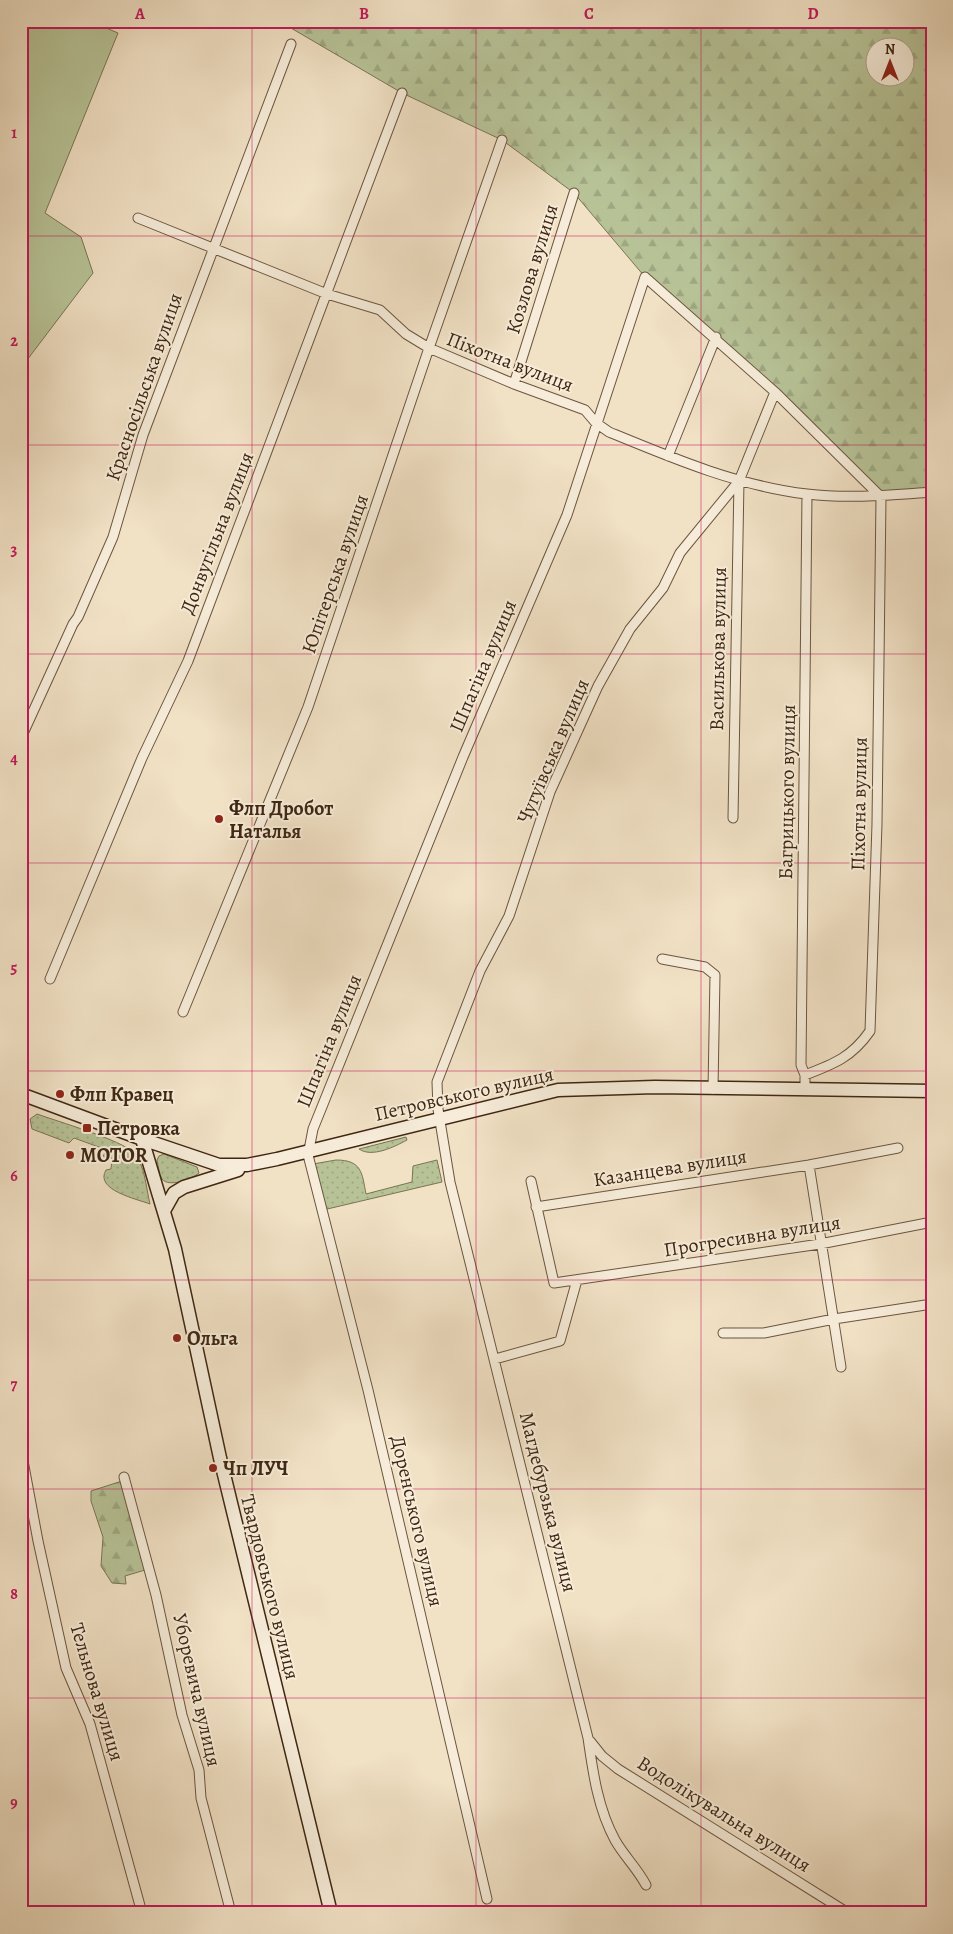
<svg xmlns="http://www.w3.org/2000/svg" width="953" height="1934" font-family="Alegreya,serif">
  <defs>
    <pattern id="grass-dots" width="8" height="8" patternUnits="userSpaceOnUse" patternTransform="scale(1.25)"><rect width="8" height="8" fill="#b7c397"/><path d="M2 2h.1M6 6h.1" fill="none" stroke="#9ea781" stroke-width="1.8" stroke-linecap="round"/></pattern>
    <pattern id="forest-firs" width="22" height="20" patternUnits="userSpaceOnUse" patternTransform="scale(1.25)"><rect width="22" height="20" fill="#b7c397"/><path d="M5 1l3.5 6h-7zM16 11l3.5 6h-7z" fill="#9ea781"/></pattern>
  </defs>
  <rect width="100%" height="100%" fill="#f1e1c5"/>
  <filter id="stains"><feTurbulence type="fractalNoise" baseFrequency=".004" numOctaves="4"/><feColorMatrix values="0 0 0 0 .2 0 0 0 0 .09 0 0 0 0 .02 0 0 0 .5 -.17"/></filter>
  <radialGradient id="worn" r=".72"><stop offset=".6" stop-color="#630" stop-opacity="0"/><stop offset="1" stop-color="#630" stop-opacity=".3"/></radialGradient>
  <path fill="url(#grass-dots)" stroke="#7b7454" d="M37 1114C56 1121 122 1140 134 1153 145 1165 146 1188 150 1204 137 1199 94 1190 106 1170L111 1169 112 1158 103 1156 107 1150 74 1138 69 1143 32 1129 30 1119Z
    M406 1137 407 1140C394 1147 372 1158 359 1149Z
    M164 1154 197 1167 199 1173C192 1179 169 1188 162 1179 159 1174 158 1165 157 1160L159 1156Z
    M336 1160C362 1160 362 1173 366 1194L412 1182 413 1166 437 1160 442 1182 323 1210 313 1164Z"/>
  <path fill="url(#forest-firs)" stroke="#7b7454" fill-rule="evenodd" d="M279 21H932V492L881 497 775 392 645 277 574 193 502 140 402 93ZM876 48H906V78H876Z
    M125 1480 145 1570 125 1576 126 1584 112 1583 101 1566 103 1537 91 1501V1491Z"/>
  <path fill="#b7c397" stroke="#7b7454" d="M53 21H90L118 33 45 213 81 237 93 273 21 368V29Z"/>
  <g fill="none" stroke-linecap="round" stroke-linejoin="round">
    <defs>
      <path id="street" d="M138 218 327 294 380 310 406 334 429 348 514 384 585 410 596 423 609 432C672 458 738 486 807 494 849 499 890 495 932 492
        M514 384 574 193
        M668 456 716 337
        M21 738 73 624 78 617 113 537 143 435 291 44
        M733 818 739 481
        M662 959 705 967 715 975 713 1089
        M50 979 142 758 188 661 402 93
        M183 1012 308 707 429 348 502 140
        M805 1089V1075L801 1065 807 494
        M809 1165 841 1367
        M531 1181 554 1283 820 1244 932 1222
        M536 1207 809 1165 898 1148
        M723 1333H764L834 1319 932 1304
        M495 1359 560 1341 577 1280
        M21 1450 38 1541 66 1668 90 1724 142 1913
        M124 1477 156 1595 182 1715 199 1770 201 1798 231 1913
        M590 1741 602 1756 618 1769 848 1913
        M646 1885C637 1868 624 1856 615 1840 598 1809 593 1773 588 1738L450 1182 438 1109 437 1082 480 971 509 916 550 792 598 686 630 629 663 588 680 553 739 481 775 392
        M487 1899 368 1390 308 1155 313 1129 463 757 567 515 645 277 775 392 881 497 877 824 870 1031C852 1057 834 1064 805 1075"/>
      <path id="secondary" d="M21 1094 142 1139 219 1165H247L277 1159 558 1090 655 1087 932 1091
        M142 1139 175 1249 220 1458 331 1913
        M165 1209 174 1193 184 1187 238 1170"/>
    </defs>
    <use href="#street" stroke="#6c553f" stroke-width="11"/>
    <use href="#secondary" stroke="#3f2612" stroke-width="15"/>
    <use href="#street" stroke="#f6ecd9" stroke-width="9"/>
    <use href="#secondary" stroke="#f6ecd9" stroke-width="12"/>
    <defs>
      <path id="rail" d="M21 1907 24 1913"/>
    </defs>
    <use href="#rail" stroke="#3f2612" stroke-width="4.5"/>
    <use href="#rail" stroke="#f6ecd9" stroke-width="2.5" stroke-dasharray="8" stroke-linecap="butt"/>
  </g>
  <path fill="none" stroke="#c2185b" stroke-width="1" stroke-opacity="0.55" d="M252 21V1913M476 21V1913M701 21V1913M21 236H932M21 445H932M21 654H932M21 863H932M21 1071H932M21 1280H932M21 1489H932M21 1698H932"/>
  <g fill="#8f2418" stroke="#f6ecd9" stroke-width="2">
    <circle cx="219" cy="819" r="5"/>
    <circle cx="60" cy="1094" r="5"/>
    <rect x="82" y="1123" width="10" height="10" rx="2.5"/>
    <circle cx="70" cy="1155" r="5"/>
    <circle cx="177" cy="1338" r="5"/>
    <circle cx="213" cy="1468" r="5"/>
  </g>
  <g text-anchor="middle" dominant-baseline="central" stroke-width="4" stroke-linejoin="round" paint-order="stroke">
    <g font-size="20" fill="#3f2612" stroke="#f6ecd9">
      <text transform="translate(532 269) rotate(-73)">Козлова вулиця</text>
      <text transform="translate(510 362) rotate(21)">Піхотна вулиця</text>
      <text transform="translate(144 387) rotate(-71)">Красносільська вулиця</text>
      <text transform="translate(217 533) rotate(-69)">Донвугільна вулиця</text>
      <text transform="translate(335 574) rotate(-71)">Юпітерська вулиця</text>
      <text transform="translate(718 649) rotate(-89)">Василькова вулиця</text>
      <text transform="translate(483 666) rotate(-67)">Шпагіна вулиця</text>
      <text transform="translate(553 751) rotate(-67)">Чугуївська вулиця</text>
      <text transform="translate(787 792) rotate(-89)">Багрицького вулиця</text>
      <text transform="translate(859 804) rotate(-89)">Піхотна вулиця</text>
      <text transform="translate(329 1041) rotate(-68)">Шпагіна вулиця</text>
      <text transform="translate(464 1094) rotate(-13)">Петровського вулиця</text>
      <text transform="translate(670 1168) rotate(-9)">Казанцева вулиця</text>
      <text transform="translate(752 1236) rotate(-9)">Прогресивна вулиця</text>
      <text transform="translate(548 1502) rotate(76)">Магдебурзька вулиця</text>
      <text transform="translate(417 1521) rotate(77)">Доренського вулиця</text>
      <text transform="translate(270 1587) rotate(76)">Твардовського вулиця</text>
      <text transform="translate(197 1690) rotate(77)">Уборевича вулиця</text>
      <text transform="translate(97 1692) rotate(73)">Тельнова вулиця</text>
      <text transform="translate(724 1814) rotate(32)">Водолікувальна вулиця</text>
    </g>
    <g font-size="20" font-weight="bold" fill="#3f2612" stroke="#f6ecd9" text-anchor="start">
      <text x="229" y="808">Флп Дробот<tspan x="229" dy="23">Наталья</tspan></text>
      <text x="70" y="1094">Флп Кравец</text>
      <text x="97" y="1128">Петровка</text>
      <text x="80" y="1155">MOTOR</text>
      <text x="187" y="1338">Ольга</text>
      <text x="223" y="1468">Чп ЛУЧ</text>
    </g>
  </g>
  <rect width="953" height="1934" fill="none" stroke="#f1e1c5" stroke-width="55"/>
  <g transform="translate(890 62)"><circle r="24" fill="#f6ecd9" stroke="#ad9d89"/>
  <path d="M0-4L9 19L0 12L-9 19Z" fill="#8f2418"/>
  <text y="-8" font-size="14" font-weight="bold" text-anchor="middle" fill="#3f2612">N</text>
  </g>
  <rect x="28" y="28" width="898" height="1878" fill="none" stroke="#c2185b" stroke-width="2"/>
  <g font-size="16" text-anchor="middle" font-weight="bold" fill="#c2185b">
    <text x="140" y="19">A</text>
    <text x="364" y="19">B</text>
    <text x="589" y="19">C</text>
    <text x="813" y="19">D</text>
    <text x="14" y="138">1</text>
    <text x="14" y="346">2</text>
    <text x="14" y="555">3</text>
    <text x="14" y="764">4</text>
    <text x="14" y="973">5</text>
    <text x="14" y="1181">6</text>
    <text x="14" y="1390">7</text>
    <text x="14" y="1599">8</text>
    <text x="14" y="1808">9</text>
  </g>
  <rect width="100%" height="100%" filter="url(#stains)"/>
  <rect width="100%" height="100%" fill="url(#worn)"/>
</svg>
